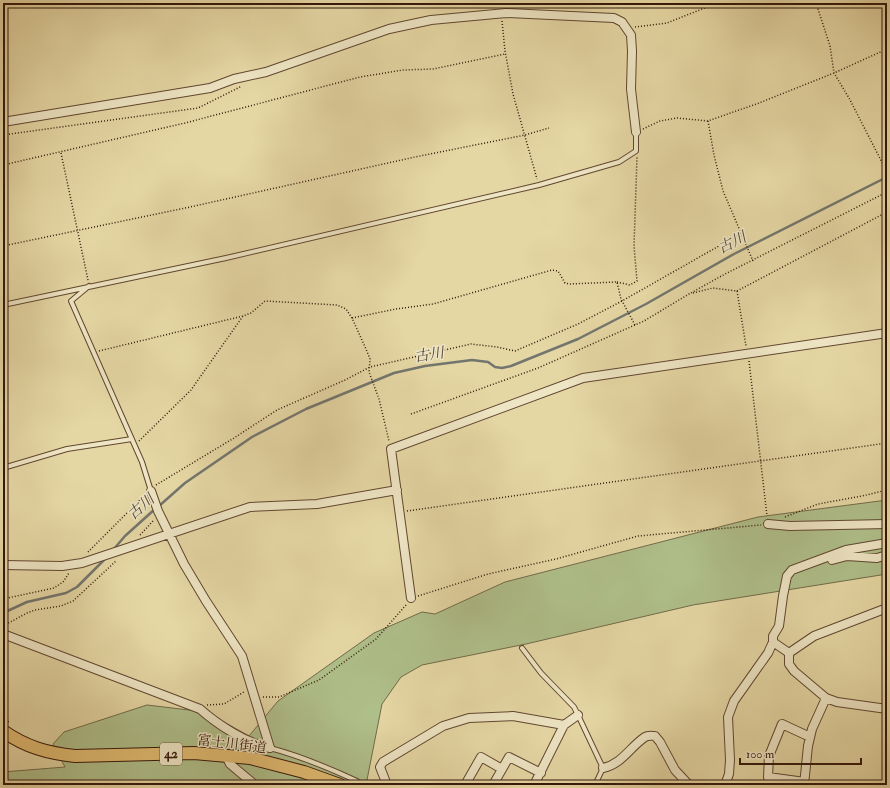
<svg xmlns="http://www.w3.org/2000/svg" width="890" height="788" font-family="'IM FELL Double Pica','Noto Serif JP',serif">
  <rect width="100%" height="100%" fill="#e5d7a4"/>
  <filter id="stains"><feTurbulence type="fractalNoise" baseFrequency=".005" numOctaves="4"/><feColorMatrix values="0 0 0 0 .2 0 0 0 0 .09 0 0 0 0 .02 0 0 0 .5 -.17"/></filter>
  <radialGradient id="worn" r=".72"><stop offset=".6" stop-color="#630" stop-opacity="0"/><stop offset="1" stop-color="#630" stop-opacity=".3"/></radialGradient>
  <path fill="#afbf8a" stroke="#726b4a" d="M887 500V574L693 605 526 644 422 665 401 677 382 704 366 785H3V772L65 767 53 744 64 732 147 705 206 712 249 736 278 701 374 633 422 612 435 614 505 582 758 517Z"/>
  <g fill="none" stroke-linecap="round" stroke-linejoin="round">
    <path stroke="#73766f" stroke-width="2.5" d="M159 506 185 483 252 437 306 409 394 373 425 366 472 360 488 362 495 367 502 368 511 366 578 339 646 304 734 254 887 177
      M113 550 125 536 155 509
      M3 613 27 602 66 593 77 587 106 558"/>
    <defs>
      <path id="lane" d="M89 286 71 301 142 462 151 491
        M3 305 226 258 539 185 619 162 636 151V132
        M3 468 67 449 132 439
        M522 648 541 673 574 707 578 715 603 768 595 785
        M270 748C300 756 329 768 357 781L358 785"/>
      <path id="street" d="M3 122 210 88 234 79 266 72 389 29 431 20 506 13 614 18 622 22 631 35 632 51 631 89 636 132
        M151 491 158 511 184 564 206 601 242 656 270 748
        M768 524 790 526 887 524
        M832 560 847 556 877 558 887 555
        M3 565 62 566 82 563 250 507 317 504 397 490
        M411 598 391 449 583 378 887 333
        M3 634 200 709C218 725 246 743 270 748
        M773 642 789 653V664L794 671 826 698 837 702 887 709
        M789 653 814 636 887 608
        M226 756 230 764 255 785
        M603 768C622 764 630 747 645 737 648 735 652 736 655 736L660 742 675 770 689 785
        M805 782 768 777 769 756 782 724 810 737
        M387 785 380 767 383 762 443 726 469 718 513 716 564 725
        M465 785 481 757 502 769
        M493 785 509 757 541 773
        M534 785 564 725 578 715
        M725 785 729 774 730 760 728 717 734 701 768 653 773 642V636L779 626 783 596 787 576 792 570 846 550 887 543
        M804 785 808 746 812 729 826 698"/>
      <path id="primary" d="M3 731C26 747 47 753 75 756L194 753 250 758 304 772 340 785"/>
    </defs>
    <use href="#lane" stroke="#614730" stroke-width="6"/>
    <use href="#street" stroke="#614730" stroke-width="10"/>
    <use href="#primary" stroke="#35170a" stroke-width="14"/>
    <path stroke="#35170a" stroke-width="1.5" stroke-dasharray="1 2" stroke-linecap="butt" d="M816 3 830 46 834 73 849 98 887 172
      M502 21 505 51 513 94 537 179
      M635 27 667 23 717 3
      M708 121 714 155 723 191 753 261
      M643 129 660 121 677 118 708 121 759 103 834 73 887 49
      M3 135 198 108 242 86
      M61 153 88 280
      M3 165 185 123 360 77 403 70 433 69 505 54
      M3 246 190 207 415 157 525 135 549 128
      M617 282 630 285 637 281 634 246 637 157
      M737 291 887 212
      M693 293 713 288 737 291 746 346
      M352 318 396 309 433 304 552 270 558 271 565 283 569 284 617 282 621 299 635 325
      M99 351 243 316 251 313 265 301 337 305 346 309 352 318 366 349 370 359 369 372 379 399 389 441
      M749 361 767 516
      M411 414 538 368 644 321 689 294 725 274 887 192
      M139 441 191 390 243 316
      M156 485 234 438 277 410 345 380 370 367 471 344 497 347 515 351 578 324 622 301 740 234
      M407 511 887 443
      M785 517 818 504 862 496 887 490
      M140 535 154 520
      M88 552 144 496
      M418 596 488 574 556 559 638 536 761 525
      M3 599 54 588 63 582 69 573
      M3 626 27 613 35 610 61 606 73 601 116 561
      M263 697H279L319 680 376 639 407 604
      M207 705 224 704 244 692
      M3 718 9 722"/>
    <use href="#lane" stroke="#eee5c4" stroke-width="4"/>
    <use href="#street" stroke="#eee5c4" stroke-width="8"/>
    <use href="#primary" stroke="#e2bc72" stroke-width="12"/>
  </g>
  <g text-anchor="middle" dominant-baseline="central" stroke-width="3" stroke-linejoin="round" paint-order="stroke">
    <rect fill="#eee5c4" stroke="#6c5542" stroke-width="1" x="160" y="743" width="22" height="22" rx="3"/>
    <g font-size="13" font-weight="bold" fill="#35170a">
      <text x="171" y="754">42</text>
    </g>
    <g font-size="14" fill="#35170a" stroke="#eee5c4">
      <text transform="translate(232 744) rotate(7)">富士川街道</text>
    </g>
    <g font-size="15" font-style="italic" fill="#54473d" stroke="#eee5c4">
      <text transform="translate(732 243) rotate(-27)">古川</text>
      <text transform="translate(429 355) rotate(-9)">古川</text>
      <text transform="translate(141 507) rotate(-41)">古川</text>
    </g>
  </g>
  <rect width="890" height="788" fill="none" stroke="#e5d7a4" stroke-width="16"/>
  <rect x="4" y="4" width="882" height="780" fill="none" stroke="#35170a" stroke-width="2"/>
  <rect x="8" y="8" width="874" height="772" fill="none" stroke="#35170a"/>
  <path d="M740 758v6h121v-6" fill="none" stroke="#35170a" stroke-width="2"/>
  <text x="746" y="758" font-size="12" fill="#35170a" stroke="#eee5c4" stroke-width="3" paint-order="stroke">100 m</text>
  <rect width="100%" height="100%" filter="url(#stains)"/>
  <rect width="100%" height="100%" fill="url(#worn)"/>
</svg>
